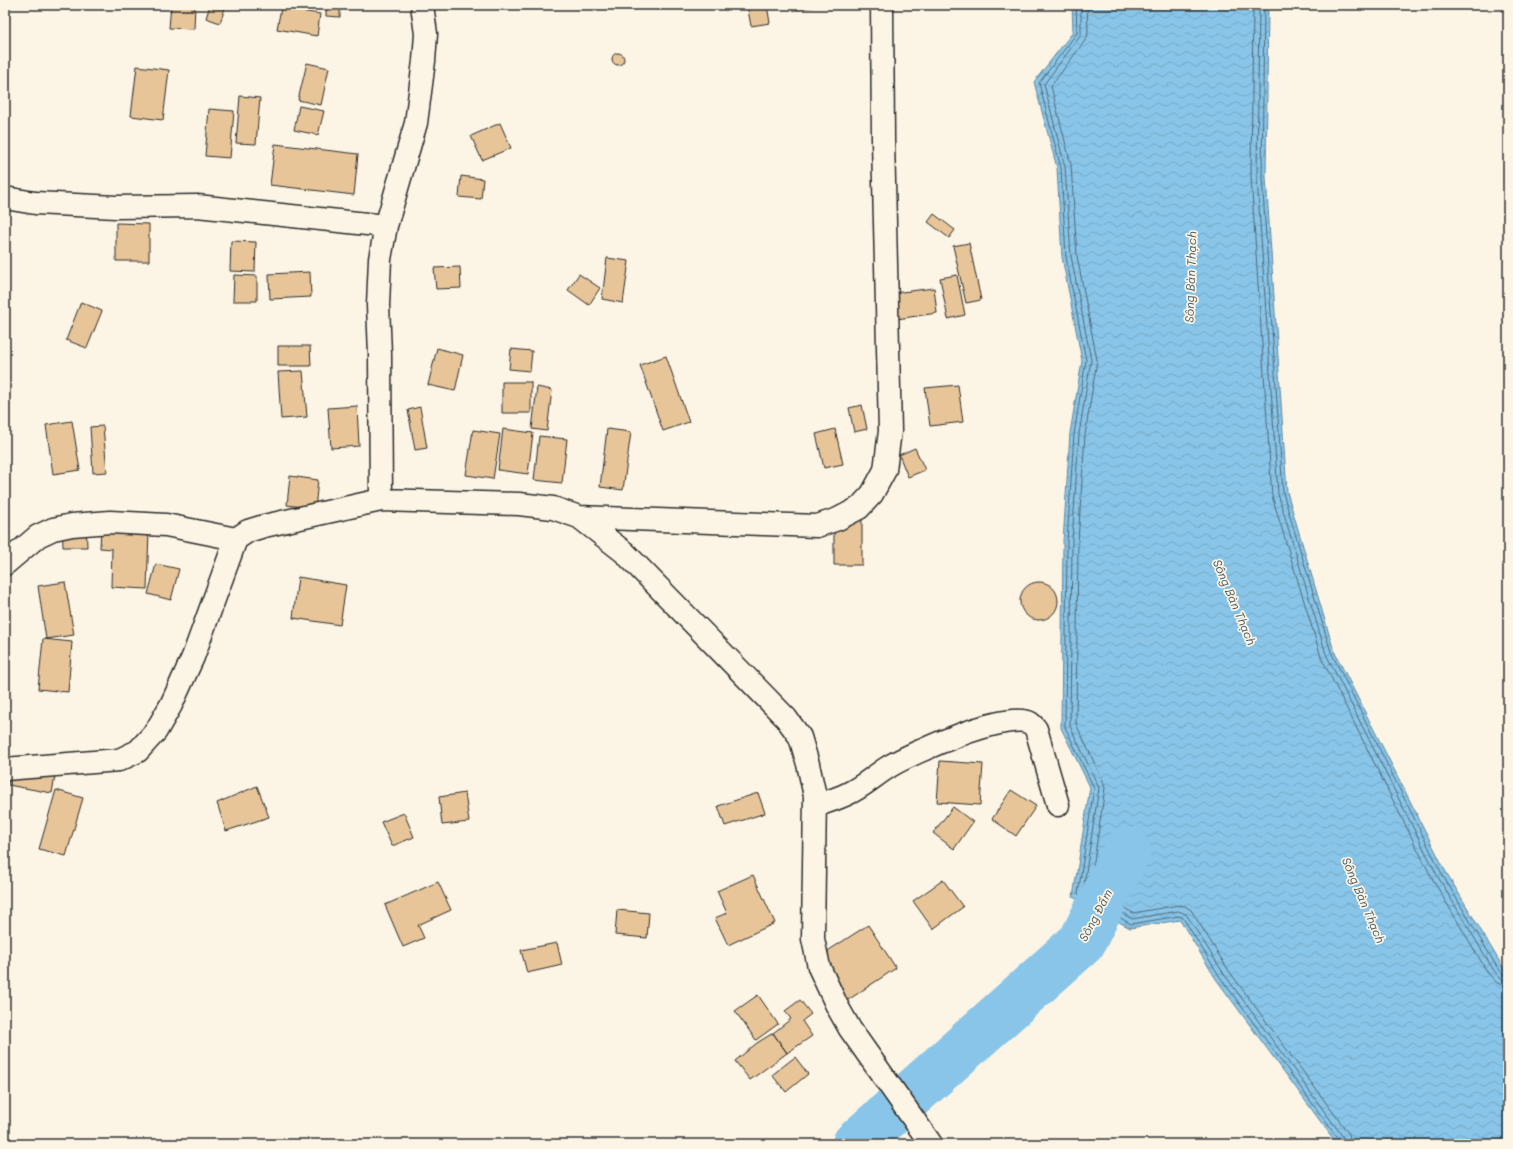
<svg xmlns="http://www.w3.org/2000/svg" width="1513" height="1149" font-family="Mali,sans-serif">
  <defs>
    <pattern id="water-waves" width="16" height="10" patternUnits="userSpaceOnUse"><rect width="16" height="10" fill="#88c5e8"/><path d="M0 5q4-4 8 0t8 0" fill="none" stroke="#76a9c7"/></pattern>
  </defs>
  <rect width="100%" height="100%" fill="#fcf5e5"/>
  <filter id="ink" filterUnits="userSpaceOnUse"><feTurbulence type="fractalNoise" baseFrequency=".025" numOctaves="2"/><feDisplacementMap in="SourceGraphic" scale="8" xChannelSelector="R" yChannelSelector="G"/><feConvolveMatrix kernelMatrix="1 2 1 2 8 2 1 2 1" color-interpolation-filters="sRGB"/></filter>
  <g filter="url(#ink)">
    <path fill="url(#water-waves)" stroke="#63879c" d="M1072 5H1268L1266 177 1287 492 1334 651 1446 872 1501 964 1508 974V1144H1337L1216 979 1180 920 1130 928 1073 897 1090 787 1061 728 1063 542 1070 433 1082 361 1062 257 1057 168 1034 82 1073 32Z"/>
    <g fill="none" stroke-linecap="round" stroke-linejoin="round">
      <path stroke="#506977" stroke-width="1" d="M1076 5 1077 33 1039 83 1061 168 1066 257 1086 360 1074 434 1067 542 1065 727 1094 788 1078 894 1131 924 1179 916 1183 918 1220 977 1339 1140 1340 1144
        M1081 5V35L1044 84 1065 167 1071 256 1091 360 1079 434 1072 542 1070 726 1099 788 1083 891 1132 919 1178 911 1186 914 1224 974 1343 1137 1345 1144
        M1087 5 1088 32 1087 38 1051 86 1071 165 1077 256 1097 360 1085 435 1078 542 1076 724 1103 781 1105 788 1090 888 1133 913 1179 905 1185 906 1191 910 1229 971 1349 1134 1351 1144
        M1253 5 1251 177 1272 496 1321 657 1433 880 1488 973 1497 983 1508 987
        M1259 5 1257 177 1278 494 1326 654 1438 877 1493 969 1501 979 1508 981
        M1264 5 1262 177 1283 493 1331 652 1442 874 1497 967 1504 975 1508 976"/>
      <path stroke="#88c5e8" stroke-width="48" d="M856 1144 1082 942 1127 851"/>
    </g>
    <path fill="#e7c599" stroke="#2b2b2b" d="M171 5H195L194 29 169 28Z
      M210 5H226L220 23 206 18Z
      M326 5H340V17L326 16Z
      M747 5H767L770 23 751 26Z
      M797 5H818L819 6 797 9Z
      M281 8 320 14 317 36 277 29Z
      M612 59a6 6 0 1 1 12 0a6 6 0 1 1-12 0Z
      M307 63 329 68 321 105 298 100Z
      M137 66 169 70 163 120 131 116Z
      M240 96 260 98 256 144 236 143Z
      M299 106 324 111 318 135 294 130Z
      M209 109 234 111 230 158 205 156Z
      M500 123 511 148 482 160 471 136Z
      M275 144 358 154 354 195 270 185Z
      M461 176 483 179 481 199 459 197Z
      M934 214 955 230 949 238 928 222Z
      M116 223 149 224V261H116Z
      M231 241 256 242 255 272 230 271Z
      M969 243 981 300 966 303 953 246Z
      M607 258 629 261 623 303 602 299Z
      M460 267 461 288 436 289 434 268Z
      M310 272 311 297 270 299 269 274Z
      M579 274 600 288 589 305 568 290Z
      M234 275 257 276V301H233Z
      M957 275 965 315 948 319 940 278Z
      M934 288 937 313 890 320 886 294Z
      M81 302 102 311 87 348 66 340Z
      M278 346H310L311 366H278Z
      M437 348 463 355 455 391 428 385Z
      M511 349 532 351 530 371 509 369Z
      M666 356 689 422 663 431 640 365Z
      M303 371 307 417 281 419 278 372Z
      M502 382H531V413H502Z
      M958 385 963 422 930 426 925 388Z
      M537 387 552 390 547 431 532 429Z
      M862 405 867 429 854 432 849 408Z
      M357 406 359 446 331 448 328 408Z
      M420 407 427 448 415 450 408 410Z
      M72 421 80 470 53 474 46 425Z
      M103 426 107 472 93 473 90 427Z
      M503 429 533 433 528 474 498 470Z
      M607 429 631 432 623 490 600 487Z
      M835 429 843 464 824 468 816 434Z
      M473 430 500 434 493 479 466 475Z
      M539 436 567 439 562 483 534 480Z
      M915 448 925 470 908 477 899 455Z
      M290 476 318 480 315 509 287 505Z
      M834 508H862V565H834Z
      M62 520H86L87 547H63Z
      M101 528 149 530 147 589 111 587 112 549 100 548Z
      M156 564 179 569 171 600 148 594Z
      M298 577 346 585 340 625 293 618Z
      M1020 601a19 19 0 1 1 38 0a19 19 0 1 1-38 0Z
      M65 582 74 635 46 639 38 586Z
      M43 639 72 642 68 692 38 689Z
      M940 761 983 764 980 805 937 802Z
      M11 768 55 776 52 793 8 785Z
      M257 786 269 817 226 831 217 803Z
      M56 790 83 798 66 856 39 849Z
      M1011 790 1036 806 1016 836 992 819Z
      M465 793 469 822 442 825 439 797Z
      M758 793 765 813 725 826 718 806Z
      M953 807 973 822 954 849 933 833Z
      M404 813 414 837 392 846 381 822Z
      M753 875 775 923 728 945 715 918 727 913 717 891Z
      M943 880 963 907 933 929 913 901Z
      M438 882 451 910 418 925 424 938 403 947 385 905Z
      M617 910 649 913 647 938 615 935Z
      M868 925 896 968 842 1004 812 961Z
      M557 943 562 965 527 973 521 950Z
      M758 995 778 1024 756 1040 735 1011Z
      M800 1000 811 1014 802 1021 812 1036 787 1053 773 1033 791 1019 785 1011Z
      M773 1033 787 1053 750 1080 735 1061 757 1043Z
      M795 1057 808 1074 786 1092 772 1075Z"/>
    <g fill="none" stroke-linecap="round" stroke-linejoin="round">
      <defs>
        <path id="minor" d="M5 198 35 203 116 207 197 206 386 226
          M381 500 380 354 378 305 380 259 386 226 416 123 424 61 426 34 422 5
          M579 517 817 526 838 519 859 508 872 494 885 470 890 431 883 140 882 5
          M5 564 38 536 53 529 72 525 110 522 166 525 236 539
          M5 769 119 760 138 751 156 731 171 705 193 657 236 539 248 531 264 526 381 500 519 504 553 508 579 517 624 552 786 718 800 737 808 764 815 796 813 939 819 967 837 1006 850 1029 931 1144
          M815 806C826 802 837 799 847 794 863 787 875 775 890 766 912 753 1008 710 1030 723 1032 724 1035 728 1036 729L1058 805"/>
      </defs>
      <use href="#minor" stroke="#2b2b2b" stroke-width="25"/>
      <use href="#minor" stroke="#fcf5e5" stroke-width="22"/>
    </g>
  </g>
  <g text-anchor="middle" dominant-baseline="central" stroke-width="3.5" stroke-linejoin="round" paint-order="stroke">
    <g font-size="12" font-style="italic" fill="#475964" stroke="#fcf5e5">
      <text transform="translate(1190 277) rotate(-88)">Sông Bàn Thạch</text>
      <text transform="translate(1235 602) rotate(67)">Sông Bàn Thạch</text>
      <text transform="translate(1364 900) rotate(67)">Sông Bàn Thạch</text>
      <text transform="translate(1095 915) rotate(-62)">Sông Đầm</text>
    </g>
  </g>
  <rect width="1513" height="1149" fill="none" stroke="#fcf5e5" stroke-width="20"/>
  <rect x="10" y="10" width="1493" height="1129" fill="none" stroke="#2b2b2b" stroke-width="1.5" filter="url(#ink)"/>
</svg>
